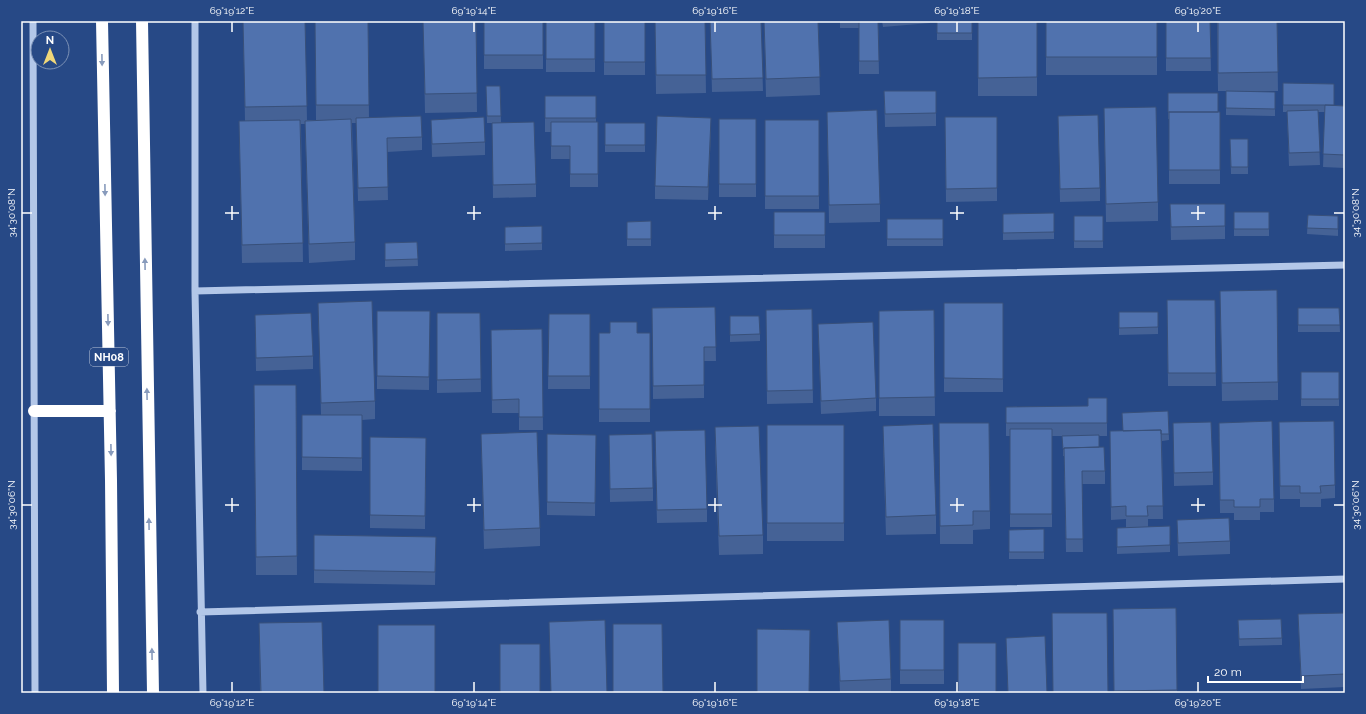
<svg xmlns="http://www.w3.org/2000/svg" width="1366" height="714" font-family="Raleway,sans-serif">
  <rect width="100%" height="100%" fill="#274986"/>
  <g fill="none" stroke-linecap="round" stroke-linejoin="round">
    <path stroke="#b3c7e8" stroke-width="7" d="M33 21 35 693
      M195 21V291L203 693
      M195 291 1345 265
      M200 612 1345 579"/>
    <path stroke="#fff" stroke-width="12" d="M102 21 111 480 113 693
      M142 21 153 693
      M34 411H110"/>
  </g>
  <path fill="#456296" d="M243 21H305L307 120H316L315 21H368L369 118 422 137V150L387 152 388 200 358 201 356 123H352L355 242V260L309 263 305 124H301L303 262 242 263 239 121H245Z
    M423 21H476L477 112 425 113Z
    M484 21H543V69H484Z
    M546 21H595V72H546Z
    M604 21H645V75H604Z
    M655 21H705L706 93 656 94Z
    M710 21H761L763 91 712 92Z
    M764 21H818L820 95 766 97Z
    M840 21H878L879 74H859V28H840Z
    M882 21H930V23L883 27Z
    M937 21H972V40H937Z
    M978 21H1037V96H978Z
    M1046 21H1157V75H1046Z
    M1166 21H1210L1211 71H1166Z
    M1217 21H1277L1278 91H1218Z
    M1283 83 1334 105 1345 106V168L1323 167 1325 112H1318L1320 165 1289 166 1287 112H1283Z
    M486 86H500L501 122 536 184V197L493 198 492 123H487Z
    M884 91H936V126L885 127Z
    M1226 91 1275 92V116L1226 115Z
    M1168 93 1220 112V184H1169V119H1168Z
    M545 96H596V122H598V187H570V159H551V132H545Z
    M1104 108 1158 202V221L1106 222Z
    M827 112 880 204V222L829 223Z
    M1058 116 1100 188V201L1060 202Z
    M945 117H997V201L946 202Z
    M719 119H756V197H719Z
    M431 120 485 142V155L432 157Z
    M765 120H819V209H765Z
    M605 123H645V152H605Z
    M711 131 708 200 655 199V186Z
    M1230 139H1248V174H1231Z
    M1170 204H1225V239L1171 240Z
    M774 212H825V248H774Z
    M1234 212H1269V236H1234Z
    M1054 213V239L1003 240V214Z
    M1308 215 1338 216V236L1307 234Z
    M1074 216H1103V248H1074Z
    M887 219H943V246H887Z
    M651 221V246H627V222Z
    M542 226V250L505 251V227Z
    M417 242 418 266 385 267V243Z
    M1220 291 1278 382V400L1222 401Z
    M1167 300H1215L1216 386H1168Z
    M318 303 375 401V419L362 420V471L302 470V415H321Z
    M944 303H1003V392H944Z
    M715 307 716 361H704V398L653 399 652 308Z
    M1298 308H1339L1340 332H1298Z
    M812 309 813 403 767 404 766 310Z
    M934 310 935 416H879V311Z
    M377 311H430L429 390 377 389Z
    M1119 312H1158V334L1119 335Z
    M437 313H480L481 392 437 393Z
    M549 314H590V389H548Z
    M255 315 313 356V369L256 371Z
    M730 316 760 334V341L730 342Z
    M818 324 876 398V411L821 414Z
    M542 329 543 430H519V413H492L491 330Z
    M599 333H650V422H599Z
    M1301 372H1339V406H1301Z
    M254 385H296L297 575H256Z
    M1107 398V436H1099V447L1105 471V484H1082L1083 552H1066L1064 456H1063V436H1052V527H1010V436H1006V407L1088 406Z
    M1344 404H1345V431H1344Z
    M1168 411 1169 440 1162 441 1163 519H1148V527L1170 545V552L1117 554V528H1126V519L1111 520 1110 431H1123Z
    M939 423 990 511V529L973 530V544H940Z
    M1173 423 1213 472V485L1174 486Z
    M767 425H844V541H767Z
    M883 426 936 515V534L886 535 883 445Z
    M715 427 763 535V554L719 555 715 446Z
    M481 434 540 528V546L484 549Z
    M547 434 596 435 595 516 547 515Z
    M609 435 653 488V501L610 502Z
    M1279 435 1335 485V498L1321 499V507H1300V499H1280Z
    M1219 436 1274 499V512H1260V520H1234V513H1220Z
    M370 437 426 438 425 529 370 528Z
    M655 445 707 509V522L657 523Z
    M1177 520 1230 541V554L1178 556Z
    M1044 529V559H1009V530Z
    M314 535 436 537 435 585 314 583Z
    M1176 608 1177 693H1114L1113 609Z
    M1298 614 1345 648V687L1301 689Z
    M900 620H944V684H900Z
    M1238 620 1282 638V645L1239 646Z
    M549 622 607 693H551Z
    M837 622 891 679V692L865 693H840Z
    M259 623 324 693H260Z
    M1006 638 1047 693H1008Z"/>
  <path fill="#38507a" d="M711 118V131L708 200V187Z"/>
  <path fill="#5072ae" stroke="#38507a" d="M243 21H305L307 106 245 107Z
    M315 21H368L369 105H316Z
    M423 21H476L477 93 425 94Z
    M484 21H543V55H484Z
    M546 21H595V59H546Z
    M604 21H645V62H604Z
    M655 21H705L706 75H656Z
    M710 21H761L763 78 712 79Z
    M764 21H818L820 77 766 79Z
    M859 21H878L879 61H859Z
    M937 21H972V33H937Z
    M978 21H1037V77L978 78Z
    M1046 21H1157V57H1046Z
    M1166 21H1210L1211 58H1166Z
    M1218 21H1277L1278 72 1218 73Z
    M1283 83 1334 84V105H1283Z
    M486 86H500L501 116H487Z
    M884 91H936V113L885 114Z
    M1226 91 1275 92V109L1226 108Z
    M1168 93H1218V112H1168Z
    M545 96H596V118H545Z
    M1325 105 1345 106V155L1323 154Z
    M1156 107 1158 202 1106 204 1104 108Z
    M877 110 880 204 829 205 827 112Z
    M1318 110 1320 152 1289 153 1287 111Z
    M1169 112H1220V170H1169Z
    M1098 115 1100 188 1060 189 1058 116Z
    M421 116 422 137 387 138 388 187 358 188 356 118Z
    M657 116 711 118 708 187 655 186Z
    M484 117 485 142 432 144 431 120Z
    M945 117H997V188L946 189Z
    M351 119 355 242 309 244 305 121Z
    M719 119H756V184H719Z
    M300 120 303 243 242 245 239 121Z
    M765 120H819V196H765Z
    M534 122 536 184 493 185 492 123Z
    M551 122H598V174H570V146H551Z
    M605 123H645V145H605Z
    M1230 139H1248V167H1231Z
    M1170 204H1225V226L1171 227Z
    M774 212H825V235H774Z
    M1234 212H1269V229H1234Z
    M1054 213V232L1003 233V214Z
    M1308 215 1338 216V229L1307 228Z
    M1074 216H1103V241H1074Z
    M887 219H943V239H887Z
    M651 221V239H627V222Z
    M542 226V243L505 244V227Z
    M417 242 418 259 385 260V243Z
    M1277 290 1278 382 1222 383 1220 291Z
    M1167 300H1215L1216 373H1168Z
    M372 301 375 401 321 403 318 303Z
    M944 303H1003V379L944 378Z
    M715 307 716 347H704V385L653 386 652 308Z
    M1298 308H1339L1340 325H1298Z
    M812 309 813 390 767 391 766 310Z
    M934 310 935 397 879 398V311Z
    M377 311H430L429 377 377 376Z
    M1119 312H1158V327L1119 328Z
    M311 313 313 356 256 358 255 315Z
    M437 313H480L481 379 437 380Z
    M549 314H590V376H548Z
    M730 316H759L760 334 730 335Z
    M610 322H637V333H650V409H599V333H610Z
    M873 322 876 398 821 401 818 324Z
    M542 329 543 417H519V399L492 400 491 330Z
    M1301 372H1339V399H1301Z
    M254 385H296L297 556 256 557Z
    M1088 398H1107V423H1006V407L1088 406Z
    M1344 404H1345V425H1344Z
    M1168 411 1169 434H1161V430L1123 431 1122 413Z
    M302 415H362V458L302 457Z
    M1272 421 1274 499H1260V507H1234V500H1220L1219 423Z
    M1334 421 1335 485 1320 486 1321 493H1300V486H1280L1279 422Z
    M1211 422 1213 472 1174 473 1173 423Z
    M939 423H989L990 511H973V525L940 526Z
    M933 424 936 515 886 517 883 426Z
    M767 425H844V523H767Z
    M759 426 763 535 719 536 715 427Z
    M1010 429H1052V514H1010Z
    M705 430 707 509 657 510 655 431Z
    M1161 430 1163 506H1147L1148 516H1126V506L1111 507 1110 431Z
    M537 432 540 528 484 530 481 434Z
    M547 434 596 435 595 503 547 502Z
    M652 434 653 488 610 489 609 435Z
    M1099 435V447L1064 448V449H1063L1062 436Z
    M370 437 426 438 425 516 370 515Z
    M1104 447 1105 471H1082L1083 539H1066L1064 448Z
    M1229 518 1230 541 1178 543 1177 520Z
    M1170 526V545L1117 547V528Z
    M1044 529V552H1009V530Z
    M314 535 436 537 435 572 314 570Z
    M1176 608 1177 690 1114 691 1113 609Z
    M1052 613H1107L1108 693H1053Z
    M1344 613 1345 648V674L1301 676 1298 614Z
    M1281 619 1282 638 1239 639 1238 620Z
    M605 620 607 693H551L549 622Z
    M889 620 891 679 840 681 837 622Z
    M900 620H944V670H900Z
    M322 622 324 693H261L259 623Z
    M613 624H662L663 693H613Z
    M378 625H435V693H378Z
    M757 629 810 630 809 693H757Z
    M1045 636 1047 693H1008L1006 638Z
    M958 643H996V693H958Z
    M500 644H540V693H500Z"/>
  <defs><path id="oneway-solid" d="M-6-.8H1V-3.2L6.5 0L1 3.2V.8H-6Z"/></defs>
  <g fill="#889bbc">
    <use href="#oneway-solid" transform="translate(102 60) rotate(89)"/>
    <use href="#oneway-solid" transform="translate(105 190) rotate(89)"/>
    <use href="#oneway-solid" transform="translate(145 264) rotate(-91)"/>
    <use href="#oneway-solid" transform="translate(108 320) rotate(89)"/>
    <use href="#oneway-solid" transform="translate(147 394) rotate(-91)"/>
    <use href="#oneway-solid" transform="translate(111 450) rotate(89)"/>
    <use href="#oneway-solid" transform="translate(149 524) rotate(-91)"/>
    <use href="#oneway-solid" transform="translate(152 654) rotate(-91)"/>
  </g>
  <path fill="none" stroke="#fff" stroke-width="1.5" d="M232 22V32M474 22V32M715 22V32M957 22V32M1198 22V32M232 206V220M474 206V220M715 206V220M957 206V220M1198 206V220M22 213H32M225 213H239M467 213H481M708 213H722M950 213H964M1191 213H1205M1334 213H1344M232 498V512M474 498V512M715 498V512M957 498V512M1198 498V512M22 505H32M225 505H239M467 505H481M708 505H722M950 505H964M1191 505H1205M1334 505H1344M232 682V692M474 682V692M715 682V692M957 682V692M1198 682V692"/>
  <g text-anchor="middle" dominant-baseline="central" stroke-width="3" stroke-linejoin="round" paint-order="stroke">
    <rect fill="#274986" stroke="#bec8db" stroke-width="1" x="90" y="348" width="38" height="18" rx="3"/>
    <g font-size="11" font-weight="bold" fill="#fff">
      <text x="109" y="357">NH08</text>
    </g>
  </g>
  <rect width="1366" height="714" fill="none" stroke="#274986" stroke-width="44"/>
  <g transform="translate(50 50)"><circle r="19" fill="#274986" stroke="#7d92b6"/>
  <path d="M0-3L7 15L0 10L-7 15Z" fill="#f0d779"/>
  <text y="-6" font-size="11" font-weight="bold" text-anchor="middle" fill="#ffffff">N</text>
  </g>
  <path d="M1208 676v6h95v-6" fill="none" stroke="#ffffff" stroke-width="2"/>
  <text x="1214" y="676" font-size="12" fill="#ffffff" stroke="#274986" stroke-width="3" paint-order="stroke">20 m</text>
  <rect x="22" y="22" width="1322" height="670" fill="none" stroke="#fff" stroke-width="1.5"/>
  <g font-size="10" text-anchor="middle" fill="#fff">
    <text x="232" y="14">69°19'12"E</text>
    <text x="474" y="14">69°19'14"E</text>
    <text x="715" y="14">69°19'16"E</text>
    <text x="957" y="14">69°19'18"E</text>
    <text x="1198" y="14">69°19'20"E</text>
    <text transform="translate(11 213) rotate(-90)" y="4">34°30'08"N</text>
    <text transform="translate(1355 213) rotate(-90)" y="4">34°30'08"N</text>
    <text transform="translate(11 505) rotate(-90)" y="4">34°30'06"N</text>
    <text transform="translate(1355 505) rotate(-90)" y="4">34°30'06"N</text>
    <text x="232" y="706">69°19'12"E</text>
    <text x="474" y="706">69°19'14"E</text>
    <text x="715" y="706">69°19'16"E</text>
    <text x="957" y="706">69°19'18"E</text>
    <text x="1198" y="706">69°19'20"E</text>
  </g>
</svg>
